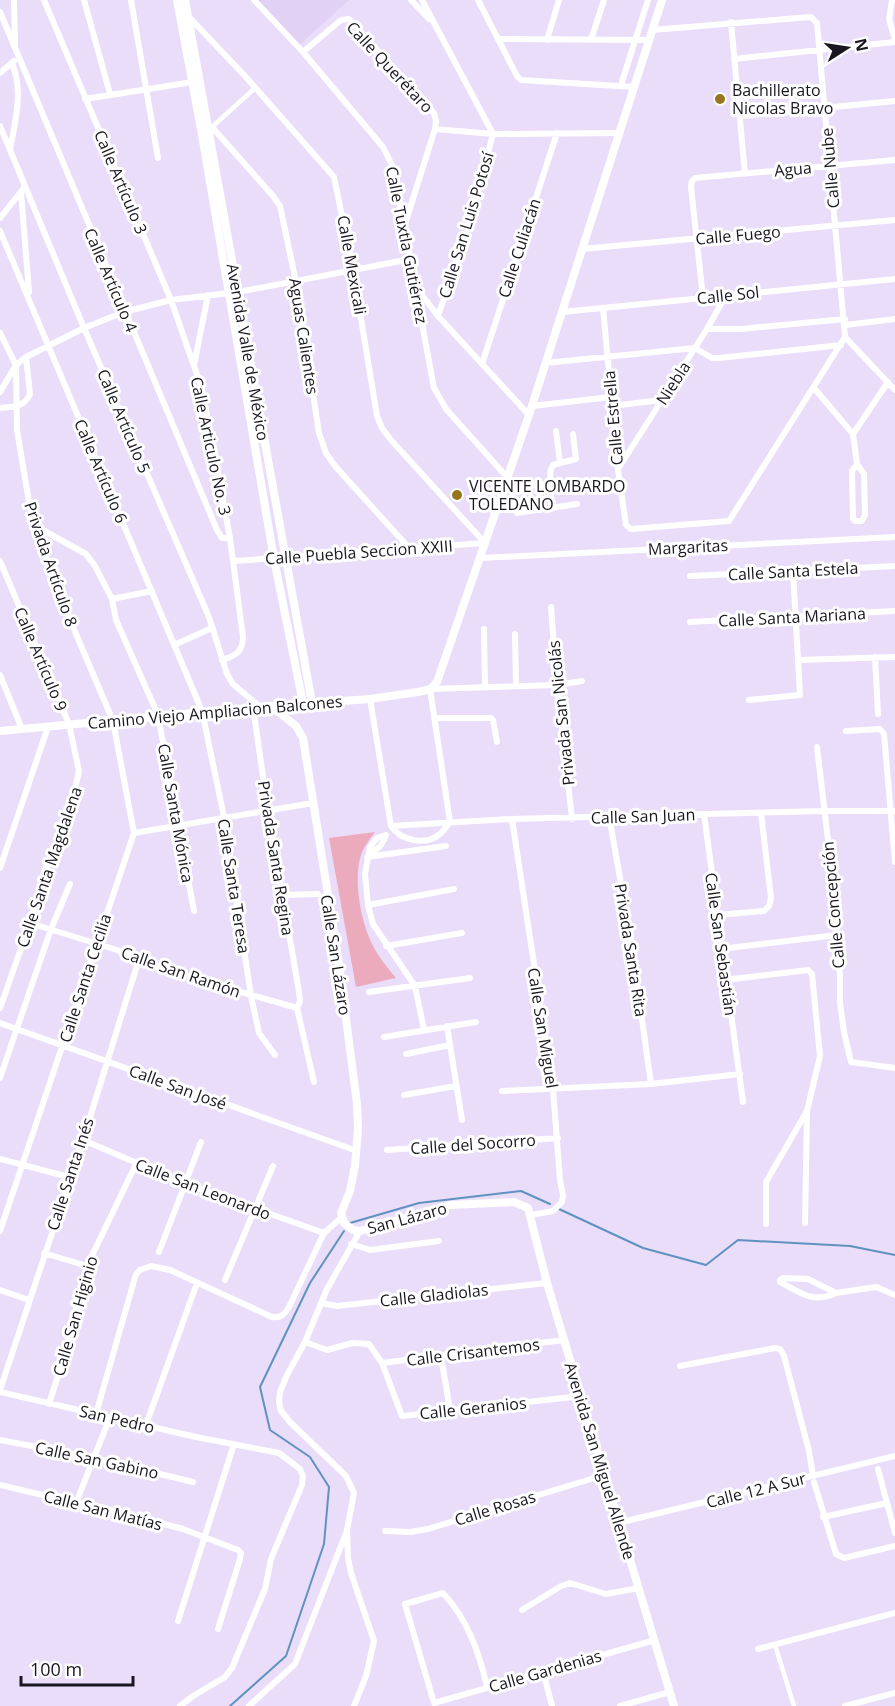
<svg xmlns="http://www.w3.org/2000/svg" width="895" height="1706" font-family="'Open Sans',sans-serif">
  <rect width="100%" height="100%" fill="#e9ddfa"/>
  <path fill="#e0d1f5" d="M256 0H349L298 46Z"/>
  <path fill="#ecabbc" d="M375 832C370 839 365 845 362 852 352 878 361 924 374 948 380 959 388 968 396 978L356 987 329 838Z"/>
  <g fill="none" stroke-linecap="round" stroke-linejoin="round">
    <path stroke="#5f92be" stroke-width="2" d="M559 1209 643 1248 706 1265 738 1240 850 1246 895 1255
      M350 1223 419 1203 521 1191 550 1204
      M230 1706 286 1656 324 1544 329 1487 310 1457 270 1430 260 1387 310 1283 344 1231"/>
    <path stroke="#fff" stroke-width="4.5" d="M212 127 255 88
      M775 1645 794 1706"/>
    <path stroke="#fff" stroke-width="6" d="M14 0 15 44
      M44 0 171 300 202 389 230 538 243 637C243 652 235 656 222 660
      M84 0 110 94
      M131 0 158 158
      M254 0 303 52 383 147 393 167 434 388 446 409 507 477
      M411 0 429 19
      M422 0 493 134 466 233 438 316
      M478 0 517 76 521 80 634 87
      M892 0 889 19 895 40
      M0 12 217 530 222 538H230
      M189 17 245 76 334 177 353 270 377 416 382 428 391 440 485 543
      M731 22 745 174
      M498 39 649 40
      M547 40 559 0
      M591 40 604 0
      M303 52 341 20 349 19 434 113 436 121 435 129 405 224
      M734 59 895 42
      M0 73 14 61
      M621 85 648 0
      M85 99 193 82
      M740 116 895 101
      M0 126 84 328 209 617 227 674 233 684 259 706
      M205 128 212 127 273 196 280 206 296 282 319 433 326 453 335 466 410 549
      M435 129 493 134 619 133
      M10 150C15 121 24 92 12 63
      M25 186 21 192 29 292
      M0 218 20 193
      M0 231 202 711 224 817 251 996 259 1033 275 1055
      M582 249 895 220
      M418 290 438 316 529 415
      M703 298 691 187 692 181 695 178 895 160
      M603 308 618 470 626 525 631 529 729 521 845 337 817 23 811 17 652 30
      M562 312 895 279
      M845 325 895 319
      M707 329H741L845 319
      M0 333 16 365 17 430 29 502 39 528 51 575 113 721 134 833 0 1231
      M845 337 895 390
      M545 363 695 348 712 358H719L841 345
      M482 364 557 133
      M194 365 208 295
      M814 388 853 434
      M0 392 16 365 26 357 84 328 124 312 171 300 238 292 411 259
      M532 406 611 397
      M612 406 661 400
      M0 408C12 407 25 407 30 394L26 357
      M853 434 857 464 864 474 865 515 862 521H855L853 519 852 471 857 464
      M853 434 888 382
      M560 463 576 459 573 434
      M618 469 707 329 726 295
      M503 488 582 481
      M553 507 549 484 551 469 553 465 560 463 556 431
      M517 513 577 504
      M39 528 86 554 95 566 112 599 116 620 158 715 194 911
      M481 558 895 537
      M0 561 69 724 79 771 72 803 44 872 30 923 0 1008
      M234 561 485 543
      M690 576 895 566
      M112 599 152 591
      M551 607 557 685 572 819
      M690 622 895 611
      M484 629 485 687
      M515 634 516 686
      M174 645 212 628
      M875 657 878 714
      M799 660 895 657
      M0 675 22 729
      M370 699 391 826
      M749 700 800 695 793 571
      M253 707 268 811 299 992 300 1001 297 1008
      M435 718H491L493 720 497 742
      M846 731 880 729 884 734 895 862
      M817 747 833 882 840 976V1003L844 1032 851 1062 895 1068
      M704 814 743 1102
      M609 816 631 940 651 1084
      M512 819 553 1089 560 1180 563 1195 562 1202 553 1211 531 1215
      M391 826 512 819 824 811H895
      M391 826C401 841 426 846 440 834 444 831 447 826 450 822L430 689 557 685 582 681
      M134 833 313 803
      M386 835 377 838 370 847 365 874 368 905 373 924 415 986 424 1030
      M369 852C379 850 382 845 386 835
      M367 857 446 846
      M0 868 48 727
      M282 895 318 894
      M368 905 454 889
      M717 915 764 911 769 906 771 898 761 813
      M30 923 117 950 159 967 220 986 297 1008
      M386 946 462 933
      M721 949 837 935
      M725 980 808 970 812 974 820 1056 807 1111 766 1182V1224
      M369 992 470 978
      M297 1008 314 1082
      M0 1023 357 1151
      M447 1026 462 1120
      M384 1037 476 1022
      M406 1054 450 1045
      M0 1078 51 929 70 884
      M502 1091 651 1084 740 1074
      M404 1095 456 1086
      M83 1140 186 1184 324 1233
      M387 1150 558 1138
      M0 1159 69 1177
      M805 1223 807 1112
      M351 1244 370 1250 439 1241
      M159 1252 201 1142
      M44 1253 87 1266
      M225 1280 273 1166
      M0 1290 29 1300
      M836 1293C813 1304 801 1293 780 1282V1280L783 1278 808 1279 836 1293 876 1287 895 1295
      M322 1303 337 1306 547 1283
      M305 1342 327 1350 352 1343 369 1344 382 1363 402 1416 581 1396
      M441 1356 450 1410
      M382 1363 564 1340
      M680 1366 775 1348 780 1349 784 1356 809 1451 813 1476
      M0 1390 83 1140 139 959
      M0 1392 196 1437 279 1453 300 1469 303 1476 302 1485 271 1559 265 1589 232 1668 225 1677 193 1696 180 1706
      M49 1404 62 1363 87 1266 136 1164
      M96 1414 136 1274 140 1270 151 1266 170 1270 272 1317C281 1318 284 1315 289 1307L324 1233 342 1217
      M146 1425 197 1283
      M0 1440 94 1458 193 1482
      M878 1469 895 1533
      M814 1482 836 1554 844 1558 895 1546
      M0 1485 76 1503 88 1504 183 1529 238 1550 241 1553 240 1559 218 1629
      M76 1503 110 1417
      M823 1517 887 1503
      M618 1523 895 1456
      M385 1531 410 1532 428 1529 604 1475
      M522 1610 561 1586 570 1583 606 1594 639 1588
      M178 1621 234 1444
      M758 1649 895 1613
      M543 1671 552 1706
      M487 1687C479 1652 468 1620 443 1593L405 1604 434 1703 655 1640
      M249 1706 295 1664 346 1533
      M354 1706 366 1676 374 1641 351 1573 348 1558 347 1530 354 1493 346 1476 290 1422 281 1411 279 1402 280 1392 287 1375 305 1342 327 1289 360 1231
      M620 1706 670 1692
      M845 1706 895 1693"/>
    <path stroke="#fff" stroke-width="8" d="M0 731 271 706"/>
    <path stroke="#fff" stroke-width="8" d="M177 0 201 129 274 559 303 703
      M185 0 312 703
      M271 706 296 726 303 738 339 964 357 1104 358 1129 355 1166 350 1191 341 1213 344 1223 353 1230 360 1231 450 1205 514 1202 528 1208 547 1283 674 1706
      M271 706 370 699 418 692 430 689 437 682 529 415 662 0"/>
  </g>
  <g fill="#95751d" stroke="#fff" stroke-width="2">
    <circle cx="720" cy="99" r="6"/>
    <circle cx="457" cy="495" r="6"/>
  </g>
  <g text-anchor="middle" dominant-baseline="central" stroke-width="6" stroke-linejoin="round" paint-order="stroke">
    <g font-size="16" fill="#1a1620" stroke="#fff">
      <text transform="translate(390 67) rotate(47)">Calle Querétaro</text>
      <text transform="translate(830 168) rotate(-95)">Calle Nube</text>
      <text transform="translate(793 169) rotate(-5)">Agua</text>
      <text transform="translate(121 182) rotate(67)">Calle Artículo 3</text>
      <text transform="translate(466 225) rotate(-73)">Calle San Luis Potosí</text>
      <text transform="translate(738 235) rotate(-5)">Calle Fuego</text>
      <text transform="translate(407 245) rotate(79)">Calle Tuxtla Gutiérrez</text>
      <text transform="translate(519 248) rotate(-72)">Calle Culiacán</text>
      <text transform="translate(352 265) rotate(80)">Calle Mexicali</text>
      <text transform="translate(111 280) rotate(67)">Calle Artículo 4</text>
      <text transform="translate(728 295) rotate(-6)">Calle Sol</text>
      <text transform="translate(304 336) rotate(81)">Aguas Calientes</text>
      <text transform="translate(248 352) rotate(80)">Avenida Valle de México</text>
      <text transform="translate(673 383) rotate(-57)">Niebla</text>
      <text transform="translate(613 418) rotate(-95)">Calle Estrella</text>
      <text transform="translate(124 421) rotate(67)">Calle Artículo 5</text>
      <text transform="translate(211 446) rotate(78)">Calle Articulo No. 3</text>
      <text transform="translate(101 471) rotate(67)">Calle Artículo 6</text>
      <text transform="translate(688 547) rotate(-3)">Margaritas</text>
      <text transform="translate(359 552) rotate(-4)">Calle Puebla Seccion XXIII</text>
      <text transform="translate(51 564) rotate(71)">Privada Artículo 8</text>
      <text transform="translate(793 571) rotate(-3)">Calle Santa Estela</text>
      <text transform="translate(792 617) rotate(-3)">Calle Santa Mariana</text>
      <text transform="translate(41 659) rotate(67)">Calle Artículo 9</text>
      <text transform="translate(215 712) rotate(-5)">Camino Viejo Ampliacion Balcones</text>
      <text transform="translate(561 713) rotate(-96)">Privada San Nicolás</text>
      <text transform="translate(176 813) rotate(80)">Calle Santa Mónica</text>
      <text transform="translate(643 816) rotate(-2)">Calle San Juan</text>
      <text transform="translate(276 858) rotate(81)">Privada Santa Regina</text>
      <text transform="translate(49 867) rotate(-71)">Calle Santa Magdalena</text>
      <text transform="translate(234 886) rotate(81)">Calle Santa Teresa</text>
      <text transform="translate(833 905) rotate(-95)">Calle Concepción</text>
      <text transform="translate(721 944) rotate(82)">Calle San Sebastián</text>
      <text transform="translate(631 950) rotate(81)">Privada Santa Rita</text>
      <text transform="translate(336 955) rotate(81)">Calle San Lázaro</text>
      <text transform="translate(181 972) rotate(19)">Calle San Ramón</text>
      <text transform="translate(85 978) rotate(-72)">Calle Santa Cecilia</text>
      <text transform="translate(543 1028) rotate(81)">Calle San Miguel</text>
      <text transform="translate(178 1087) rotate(20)">Calle San José</text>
      <text transform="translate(473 1144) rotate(-4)">Calle del Socorro</text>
      <text transform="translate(70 1174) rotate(-72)">Calle Santa Inés</text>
      <text transform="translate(203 1189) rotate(21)">Calle San Leonardo</text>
      <text transform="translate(407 1218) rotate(-15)">San Lázaro</text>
      <text transform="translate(434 1295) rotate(-6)">Calle Gladiolas</text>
      <text transform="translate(75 1316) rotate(-74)">Calle San Higinio</text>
      <text transform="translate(473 1352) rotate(-7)">Calle Crisantemos</text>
      <text transform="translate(473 1408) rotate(-6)">Calle Geranios</text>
      <text transform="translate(117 1419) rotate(13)">San Pedro</text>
      <text transform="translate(97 1460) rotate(12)">Calle San Gabino</text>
      <text transform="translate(600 1461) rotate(73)">Avenida San Miguel Allende</text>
      <text transform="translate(756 1490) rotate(-14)">Calle 12 A Sur</text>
      <text transform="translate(495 1508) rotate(-17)">Calle Rosas</text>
      <text transform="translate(103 1510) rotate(14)">Calle San Matías</text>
      <text transform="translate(545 1671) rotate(-16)">Calle Gardenias</text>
    </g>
    <g font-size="16" fill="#1a1620" stroke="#fff" text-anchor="start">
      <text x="732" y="90">Bachillerato<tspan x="732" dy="18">Nicolas Bravo</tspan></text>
      <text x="469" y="486">VICENTE LOMBARDO<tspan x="469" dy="18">TOLEDANO</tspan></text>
    </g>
  </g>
  <g transform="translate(847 48) rotate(78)" stroke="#ffffff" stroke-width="4.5" paint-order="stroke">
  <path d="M0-4.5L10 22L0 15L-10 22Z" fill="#1a1620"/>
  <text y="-9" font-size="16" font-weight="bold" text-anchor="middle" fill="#1a1620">N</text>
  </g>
  <path d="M21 1676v9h112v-9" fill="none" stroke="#1a1620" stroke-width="3"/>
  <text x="30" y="1676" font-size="18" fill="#1a1620" stroke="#ffffff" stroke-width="4.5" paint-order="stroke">100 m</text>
</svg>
